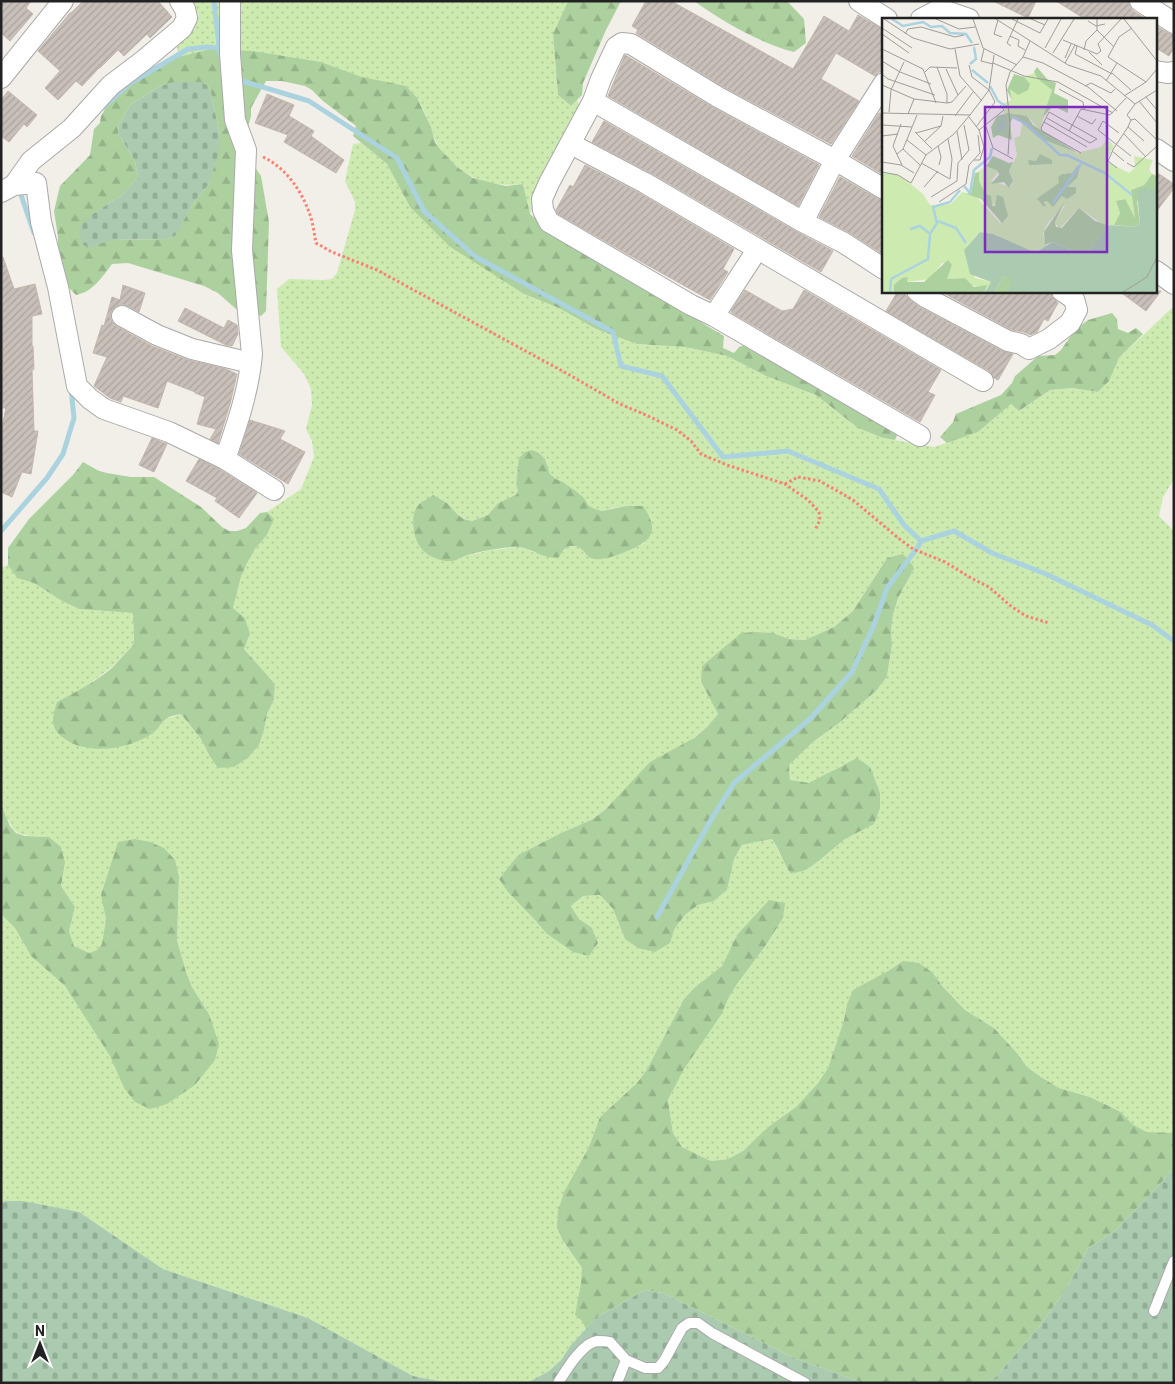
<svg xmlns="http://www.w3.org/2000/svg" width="1175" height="1384" font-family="Roboto,sans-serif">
  <defs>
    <pattern id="grass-dots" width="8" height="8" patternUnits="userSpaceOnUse" patternTransform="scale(1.25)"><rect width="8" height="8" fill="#cdebb0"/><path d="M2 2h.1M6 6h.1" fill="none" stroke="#b0c997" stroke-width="1.8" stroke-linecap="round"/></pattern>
    <pattern id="forest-firs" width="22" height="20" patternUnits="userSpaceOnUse" patternTransform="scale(1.25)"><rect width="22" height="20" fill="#add19e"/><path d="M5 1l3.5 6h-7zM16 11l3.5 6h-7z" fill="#95b388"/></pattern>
    <pattern id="cemetery-stones" width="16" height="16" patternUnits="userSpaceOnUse" patternTransform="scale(1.25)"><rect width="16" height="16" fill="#aacbaf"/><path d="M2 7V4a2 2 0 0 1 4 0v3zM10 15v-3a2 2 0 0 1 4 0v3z" fill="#92ae96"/></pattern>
    <pattern id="building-hatch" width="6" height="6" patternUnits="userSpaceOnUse" patternTransform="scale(1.25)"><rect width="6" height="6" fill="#c7bfb8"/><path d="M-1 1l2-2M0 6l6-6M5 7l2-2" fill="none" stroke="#aba49e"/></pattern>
  </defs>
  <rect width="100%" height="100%" fill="#f2efe9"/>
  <path fill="url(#grass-dots)" fill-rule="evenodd" d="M192 1H568L553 34 558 95 571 106 577 100 582 110 537 197 530 214 523 184C493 187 470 181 449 159 445 154 440 150 437 144 434 139 433 132 430 126 427 116 422 107 417 98L321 62 210 49 178 57 177 45 199 16Z
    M361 143 387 164 410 207 524 294 559 308 596 329 637 344 685 347 727 356 766 376 816 395 858 428 883 438 934 447 978 432 1011 404 1019 411 1050 390 1072 388 1098 392 1109 381 1119 358 1174 306V479L1163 497 1159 516 1174 531V1133L1147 1132 1132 1124 1121 1112 1090 1097 1059 1088 1041 1077 1027 1067 1017 1053 994 1028 965 1010 943 987 933 973 903 961 888 971 847 1004 844 1020 828 1068 818 1083 796 1107 768 1127 743 1151 728 1159 711 1161 682 1147 673 1133 668 1100 684 1069 737 984 766 945 783 918 737 935 722 966 695 987 684 999 646 1071 637 1083 600 1117 588 1149 563 1242 582 1268V1321L586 1329 571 1345 561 1360 549 1371 527 1383H449L413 1376 308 1318 163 1269 79 1212 5 1201 1 1203V914L15 928 31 956 65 986 111 1056 124 1088 209 1014 192 987 186 972 177 940 179 877 102 895 106 919 102 944 97 950 89 953 74 946 69 931 75 907 61 886 65 863 49 837C14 835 15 837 1 804V568L8 565 17 578 34 583 62 601 79 609 133 613 134 644 112 667 85 687 154 732 166 719 181 714 201 739 209 755 234 767 248 758 259 745 264 730 267 714 274 700 275 684 244 649 250 634 245 618 233 608 241 577 247 563 255 549 267 535 274 519 267 512 301 489 314 457 312 441 306 429 312 405 311 389 304 374 281 347 277 289 289 279 323 280 332 279 337 273 355 210V202L345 181 353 144ZM545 459 550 474 556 479 563 482 583 498 588 505 595 509 602 511 618 507 645 543 620 554H585L579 547 570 546 563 550 535 553 528 549 519 547 492 550 465 556 458 560 433 557 426 553 420 547 414 530 413 521 432 495 447 503 458 515 465 519 472 521 488 515 498 503 516 496 518 491 516 484 518 466ZM887 558 914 569 898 598 893 615 891 630 892 646 887 676 877 690 839 723 813 742 789 765 790 780 809 784 817 780 842 765 875 782 880 793 873 824 845 839 820 860 806 870 791 874C783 863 779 850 772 839L742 845 734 859 727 890 714 901 698 905 685 915 675 928 670 943 625 939 613 909 600 895 583 896 571 906 579 919 592 929 546 933C531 914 513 898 499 879L518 855 561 833 593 819 707 727 718 714 701 682 756 632 773 633 789 639 805 640 834 627 853 611Z"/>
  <path fill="url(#forest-firs)" fill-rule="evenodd" d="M568 1H621L606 30 583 83 582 95 571 106 558 95 553 34Z
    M694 1H787L804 19 806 43 794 52C757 42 724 22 694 1Z
    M210 49 253 51 321 62 362 77 406 86 417 98 431 127 435 142 440 149 457 167 473 178 497 184 506 186 523 184 530 214 557 236 724 336 723 348 734 353 739 347 747 344 899 431 895 440 883 438 858 428 816 395 766 376 727 356 685 347 637 344 596 329 559 308 524 294 449 246 410 207 387 164 353 136 356 126 323 101 312 90 305 86 282 81H266L251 108V116L242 149 261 176 269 222 266 311 261 316 236 309 218 293 204 286 128 263 112 264C102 277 93 292 76 295L65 284 58 253V237L54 211 60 186 90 155 94 129 100 123 101 116 120 84 146 70 178 57ZM176 82 208 86 211 94 220 134 209 184 194 202 174 236 167 239 111 240 92 214 121 196 138 177 135 161 118 133 119 125 130 105 160 86Z
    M1112 313 1117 319 1118 329 1128 333 1136 328 1143 334 1119 358 1109 381 1098 392 1072 388 1050 390 1019 411 1011 404 978 432 947 443 940 437 953 422 956 414 1001 395 1012 383 1015 376 1038 356 1055 355 1061 350 1075 330 1088 320Z
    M532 450 539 453 545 459 550 474 556 479 563 482 577 492 584 498 588 505 595 509 602 511 627 506H643C661 532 651 542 625 552 616 556 603 560 594 559 587 558 584 550 578 547 576 546 573 546 570 546L563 550 559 557C542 560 535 549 519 547 509 546 475 552 465 556 460 558 457 561 451 561 444 562 432 558 426 553 414 545 409 519 417 507 420 502 428 499 433 495L447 503 458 515 464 519 472 521 488 515 498 503 516 495 518 491 516 484 519 458 525 452Z
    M83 462 99 471 107 473 131 477H154L201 507 222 527 229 531H237L246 528 260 513 267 512 274 519 267 535 255 549 247 563 241 577 233 608 245 618 250 634 244 649 275 684 274 700 267 714 264 730 259 745 248 758 234 767 218 768 209 755 201 739 181 714C176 715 170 716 166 719 161 723 158 729 153 733 130 749 89 756 65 739 49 728 52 718 57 702 76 692 95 682 112 668 119 660 127 652 134 644L133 613 79 609 62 601 34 583 17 578 8 565V548L29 519 73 475Z
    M903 554 913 566 914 569 898 598 893 615 891 630 892 645 887 676 877 690 839 723 813 742 789 765 790 780 809 783 857 758 870 767 880 793V808L874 824 845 839 820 860 806 870 791 874C783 863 780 850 772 839L742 845 734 859 727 890 714 901 698 905 685 915 675 928 670 943 655 952 638 948 625 939 613 909 600 895 583 896 571 906 579 919 592 928 598 943 589 956 573 952 546 933 535 920 508 892 499 879 518 855 561 833 593 819 607 808 650 762 694 738 707 727 718 714 701 682 702 666 741 633 756 632 773 633 789 639 805 640 834 627 853 611 887 558Z
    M1 804 10 826 16 833 25 836 49 837 61 847 65 863 61 886 75 907 69 931 74 946 89 953 97 950 102 944 106 919 101 895 118 842 135 839 150 842 164 848 175 860 179 877 177 940 186 972 192 987 209 1014 219 1044 215 1060 195 1085 167 1104 150 1109 135 1102 124 1088 110 1056 65 986 31 956 15 928 1 914Z
    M769 900 785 903 783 918 766 945 737 984 728 999 721 1015 684 1069 668 1100 673 1133 682 1147 711 1161 728 1159 743 1151 768 1127 796 1107 818 1083 828 1068 844 1020 847 1004 853 990 888 971 903 961 919 963 933 973 943 987 965 1010 994 1028 1017 1053 1027 1067 1041 1077 1059 1088 1090 1097 1121 1112 1132 1124 1147 1132 1174 1133V1167L1162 1182 1115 1231 1088 1248 1068 1286 1040 1326 996 1377 983 1383H863L794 1358 663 1293 645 1290 597 1317 586 1329 582 1321 575 1315 581 1283 582 1268 563 1241 557 1227 558 1211 564 1192 588 1149 600 1117 637 1083 646 1071 684 999 695 987 722 966 737 935Z"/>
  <path fill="url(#cemetery-stones)" d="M176 82H201L208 86 211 94 220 134 219 151 209 184 194 202 175 236 167 239 111 240 88 248 81 243 80 227 92 214 121 196 138 177 135 161 118 133 119 125 130 105 160 86Z
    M1174 1167V1383H983L996 1377 1040 1326 1068 1286 1088 1248 1115 1231 1162 1182Z
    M5 1201H23L79 1212 163 1269 308 1318 413 1376 449 1383H1V1203Z
    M645 1290 663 1293 794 1358 863 1383H527L549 1371 561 1360 571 1345 597 1317Z"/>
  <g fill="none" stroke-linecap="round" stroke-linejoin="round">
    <path stroke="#aad3df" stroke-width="5" d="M214 1 220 55
      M236 79 309 101 397 158 424 211 476 257 613 332 621 366 662 376 723 457 788 451 879 489 904 525 921 541 954 531 992 553 1046 574 1152 625 1174 641
      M104 107 129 84 188 49 207 47 220 48
      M20 189V192L34 233
      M1 531 47 478 63 454 74 418 71 389
      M657 917 709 823 734 783 811 718 852 672 874 625 887 588 918 547 921 541"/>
  </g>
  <path fill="url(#building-hatch)" stroke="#c4b6ab" d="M1 1H31L26 8 33 14 10 41 1 33Z
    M83 1H158L172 17 150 38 147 34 124 56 118 50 100 68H99L82 86 76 81 58 100 45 88 60 71 38 51 70 13H71Z
    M646 1H671L793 69 824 16 849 31 858 15 884 30V71L879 72 875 76 836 53 821 79 859 101 831 144 724 87 636 33 638 30 632 26Z
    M993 1H1036L1028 18Z
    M1056 1H1128L1130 7 1133 11 1146 19H1085Z
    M1156 26 1168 33 1174 35V48L1169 56 1156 48Z
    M625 55 712 107 819 165 798 206 608 96Z
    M8 91 37 115 27 127 24 124 9 142 1 136V100Z
    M267 94 294 105 289 116 314 131 311 136 344 160 336 173 284 142 288 135 255 123Z
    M879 113 884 115V175L852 156Z
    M604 121 797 232 833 251 821 272 651 173 592 142Z
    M585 165 639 193 734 249 723 269 728 272 710 300 624 252 558 214 556 210 570 185 573 187Z
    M1156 172 1174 184V188L1156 212Z
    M840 177 878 199 884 201V255L850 233 819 217Z
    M1 257H3L14 289 35 284 42 314 32 316V346H33L34 369 32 370 34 431H38L31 474 22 472 12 497 1 492V432L6 408H1V374H3L1 318Z
    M123 285 145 293 139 312 128 306 122 304 116 306 112 310 110 317 112 322 116 326 152 346 188 360 226 369 237 374 230 404 218 443 210 439 216 429 197 424 205 397 195 393V392L167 381 158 408 123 396 121 402 110 398 94 386 107 357 93 353 102 325 104 326 112 297 120 300Z
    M745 290 782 311 793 309 804 290 941 370 928 392 935 395 920 422 732 313 731 311Z
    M898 291H905L906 296 910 300 921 308 1002 351 1013 354 998 380 994 378 989 371 886 311Z
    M940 291H1050L1052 297 1058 303 1048 321 1044 319 1037 332 1030 335 1024 332 1012 330Z
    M1119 291H1161L1146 311Z
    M185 308 224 328 228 320 237 325 238 334 232 346 226 345 178 321Z
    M250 420 285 431 280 439 305 452 288 484 239 454Z
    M152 438 167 444 154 472 139 465Z
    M199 459 219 469 257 493 239 518 215 501 217 498 186 481Z"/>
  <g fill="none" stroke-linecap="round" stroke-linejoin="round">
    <defs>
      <path id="lane" d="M1154 1311 1174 1261
        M558 1383C566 1370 582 1343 597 1341 601 1341 606 1341 610 1342L626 1360 645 1368H658L664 1361 682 1328 689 1323H698L712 1333 805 1383
        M617 1383 626 1360"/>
      <path id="street" d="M859 1 887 19
        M1140 1 1174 23
        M921 19 940 9 969 19
        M1156 71 1167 73 1174 72
        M1 78 63 1
        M593 101 803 222 844 243 884 269
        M571 144 645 183 983 381
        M1156 149 1174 161
        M14 185 36 183 41 222 58 287 77 386 90 399 104 409 169 432 225 459 274 490
        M884 189 835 160 718 97 631 44 622 43 616 47 601 79 593 101 549 183 542 199 543 210 549 222 691 305 714 316 920 436
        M1 192 14 185 31 161 72 128 111 85 144 60 182 28 187 18 185 9 180 1
        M803 222 835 160 884 83
        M1156 271 1174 284
        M917 291 927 298 1008 341 1021 344 1029 349 1049 339 1070 323 1077 310 1074 299 1062 291
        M122 316 157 335 192 349 251 363
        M714 316 757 250
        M225 459C237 425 249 390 252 354L242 250 246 150 235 120 230 54V1"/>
    </defs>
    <use href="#lane" stroke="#a9a9a9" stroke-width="12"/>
    <use href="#street" stroke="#a9a9a9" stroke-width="22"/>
    <path stroke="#fa8072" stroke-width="3" stroke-dasharray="2.5 2.5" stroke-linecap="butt" d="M263 157C285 167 301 190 309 212 313 222 314 233 316 243L332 252 377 270 566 373 620 404 646 415 677 430 691 441 701 454 727 465 785 484 808 500 819 512 820 520 815 530
      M785 484 798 477 820 481 853 500 897 537 913 549 945 562 971 578 989 587 1012 607 1026 616 1049 623"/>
    <use href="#lane" stroke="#fff" stroke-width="10"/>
    <use href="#street" stroke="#fff" stroke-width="20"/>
  </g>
  <g transform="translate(882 18)">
    <rect width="275" height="275" fill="#f2efe9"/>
    <path d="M152 55 170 72 158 112 145 98 121 95 123 91 120 86 130 82 128 71 141 73 142 59ZM140 105 157 120 195 135 219 129 225 121 232 128 224 143 247 155 253 150 252 138 271 142 267 151 270 156 262 167 249 172 253 200 240 181 234 184 238 195 232 207 223 208 197 190 177 211 173 204 184 185 165 206 161 216 164 228 157 234 146 233 111 216 98 214 93 219 82 232 93 260 109 264 105 270 88 267 83 260 65 261 70 247 60 245 48 261 24 264 12 274H0V155L14 156 25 163 41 176 48 187 69 186 80 174 93 177 118 205 125 195 121 181 110 188 97 163 96 154 104 148 117 153 109 163 129 169 131 163 127 153 135 137 132 120 138 118ZM198 149 195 160 185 169H194V175L180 178 173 186 165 183 160 187 156 183 177 165 182 155 187 156Z" fill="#cdebb0" fill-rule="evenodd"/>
    <path d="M155 49 166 62 174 65 172 75 186 82V95L171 88 161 99 170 72 156 61 152 54ZM132 56 142 59 148 66 146 72 136 77 128 71 130 83 125 72ZM125 95 145 98 151 107 196 135 157 120 132 98 128 105 130 122 116 117 111 120 109 109 115 98ZM158 136 170 142V146L147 147 146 142 154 143ZM111 138 127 145 131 144 127 153 131 163 127 170 122 164 109 166 117 157 116 153 104 148ZM195 148 198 149 195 160 185 169H194V175L185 181 180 178 171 189 165 183 162 184 164 189 160 187 155 181 157 179 177 165 176 159 180 156 190 155ZM97 154V163L104 176 109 178 110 188H113L115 177 121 179 126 198 120 205 99 181 85 176 90 170 93 155ZM270 156 275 158V172L268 173 255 183 258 206 253 209 232 207 238 195 234 183 243 181 253 200 249 172 262 167ZM183 183 173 204 174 209 180 210 197 190 213 203 228 208 207 233 193 234 170 224 163 227 162 214ZM66 242 70 247 65 261 83 260 92 269 105 267 103 274H12V267L20 260 26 259 25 264H42ZM121 258 129 259 130 267 126 274H113Z" fill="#add19e"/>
    <path d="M119 98H124L125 109 121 114 112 115ZM259 170 275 172V274H126L129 260 121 258 113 274H103L109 264 88 256 82 232 98 214 111 216 154 235 170 224 193 234 207 233 228 207 253 209 258 206 255 175Z" fill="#aacbaf"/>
    <path fill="none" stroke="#aad3df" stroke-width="2.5" d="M10 1 21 8 41 4 49 9 60 8 68 15 84 16 90 25M88 46 94 41 92 29M90 52 106 65M108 68 116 83 125 89M129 98 144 106 178 137H185L223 155 250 177M82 168 88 175 92 152 108 139 110 130M171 185 199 146M56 203 74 210 84 225M28 211 38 208 47 215M8 274 9 261 46 241 48 216 55 205 51 189 68 184 78 172"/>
    <path fill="none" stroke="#9f9d99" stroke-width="1" d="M2 1 31 20 68 31 97 26M54 1 77 11 93 9M91 1 101 30 135 47M114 1 186 47 219 58 253 86 275 72M130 1 158 15 166 1M149 1 163 7M215 1V12L232 29M242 1 275 43M116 2 112 16 120 19M206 3 214 8 223 6M0 10 30 30M250 10 237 19 226 39 264 64M0 16 27 35M23 16 26 11 39 9 73 19 82 17M128 18 137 22 136 28 143 32M181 22 215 36 219 33 216 26 239 1M129 28 125 25 136 1M195 28 193 36 230 56M163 30 179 1M0 31 41 51 54 85M73 31 78 58 100 83M102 31 99 43 111 46M202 32 204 23 215 12M207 34 220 47M171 35 192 1M141 39 161 45 206 69 235 93M183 40 189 26M0 43 18 54 49 66M111 45 142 58 176 64 231 95M183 45 193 27M87 47 90 59 107 72 113 84 94 109M55 49 65 76V85M64 51 76 77M43 54 48 49 75 50M230 55 249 72M0 56 6 61 53 77M224 63 235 45M0 67 32 81 65 85 70 84 84 68M203 68 209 65 229 75 233 71M177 71 201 84 202 91M242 78 264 64 275 51M264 79 275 92M257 83 275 105M7 94 9 72 22 44M0 95 88 97 107 72 112 37M26 96 32 81M73 98 91 74M195 98 210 106 214 101M87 99 97 112 102 129 98 142H92M165 100 208 125 215 121 167 94 159 110 160 113 199 135M249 102 253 101 275 122M162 104 205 129M19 106 11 128 20 147M0 107 30 109M104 109 111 130 131 141M246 109 262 123M97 112 122 92 118 87M75 113 80 142M187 113 199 91 228 97 244 80M33 114 50 131M34 115 59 108 61 98M237 115 221 103 216 112 249 138M242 116 264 139M0 118 16 116M25 122 44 137M43 123 59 108M56 128 59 139 57 147M21 131 38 147M230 134 226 143 235 150M15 136 21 131 35 97M126 137 128 105 124 67 128 54 141 39 148 23M242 143 230 133 246 109 249 102 245 97 253 86M0 144 19 147 32 155M39 145 68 161 70 141 66 121M245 145 252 149 275 128M0 154 16 157 29 165 44 137 72 116 88 97M84 166 87 147 98 135 96 117M42 169 56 153M49 179 75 163 76 145 87 132 82 107M57 184 84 166M241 274 265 259 275 239"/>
    <path fill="#7b2cbf" fill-opacity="0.15" stroke="#7b2cbf" stroke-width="2.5" d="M103 89H225V234H103Z"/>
    <rect width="275" height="275" fill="none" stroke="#222" stroke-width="2.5"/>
  </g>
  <rect width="1175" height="1384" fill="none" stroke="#222222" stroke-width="5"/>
  <g transform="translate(40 1344)" stroke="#ffffff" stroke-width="4" paint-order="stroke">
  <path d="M0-4L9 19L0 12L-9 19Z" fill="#222222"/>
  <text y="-8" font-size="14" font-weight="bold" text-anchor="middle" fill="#222222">N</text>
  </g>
</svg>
